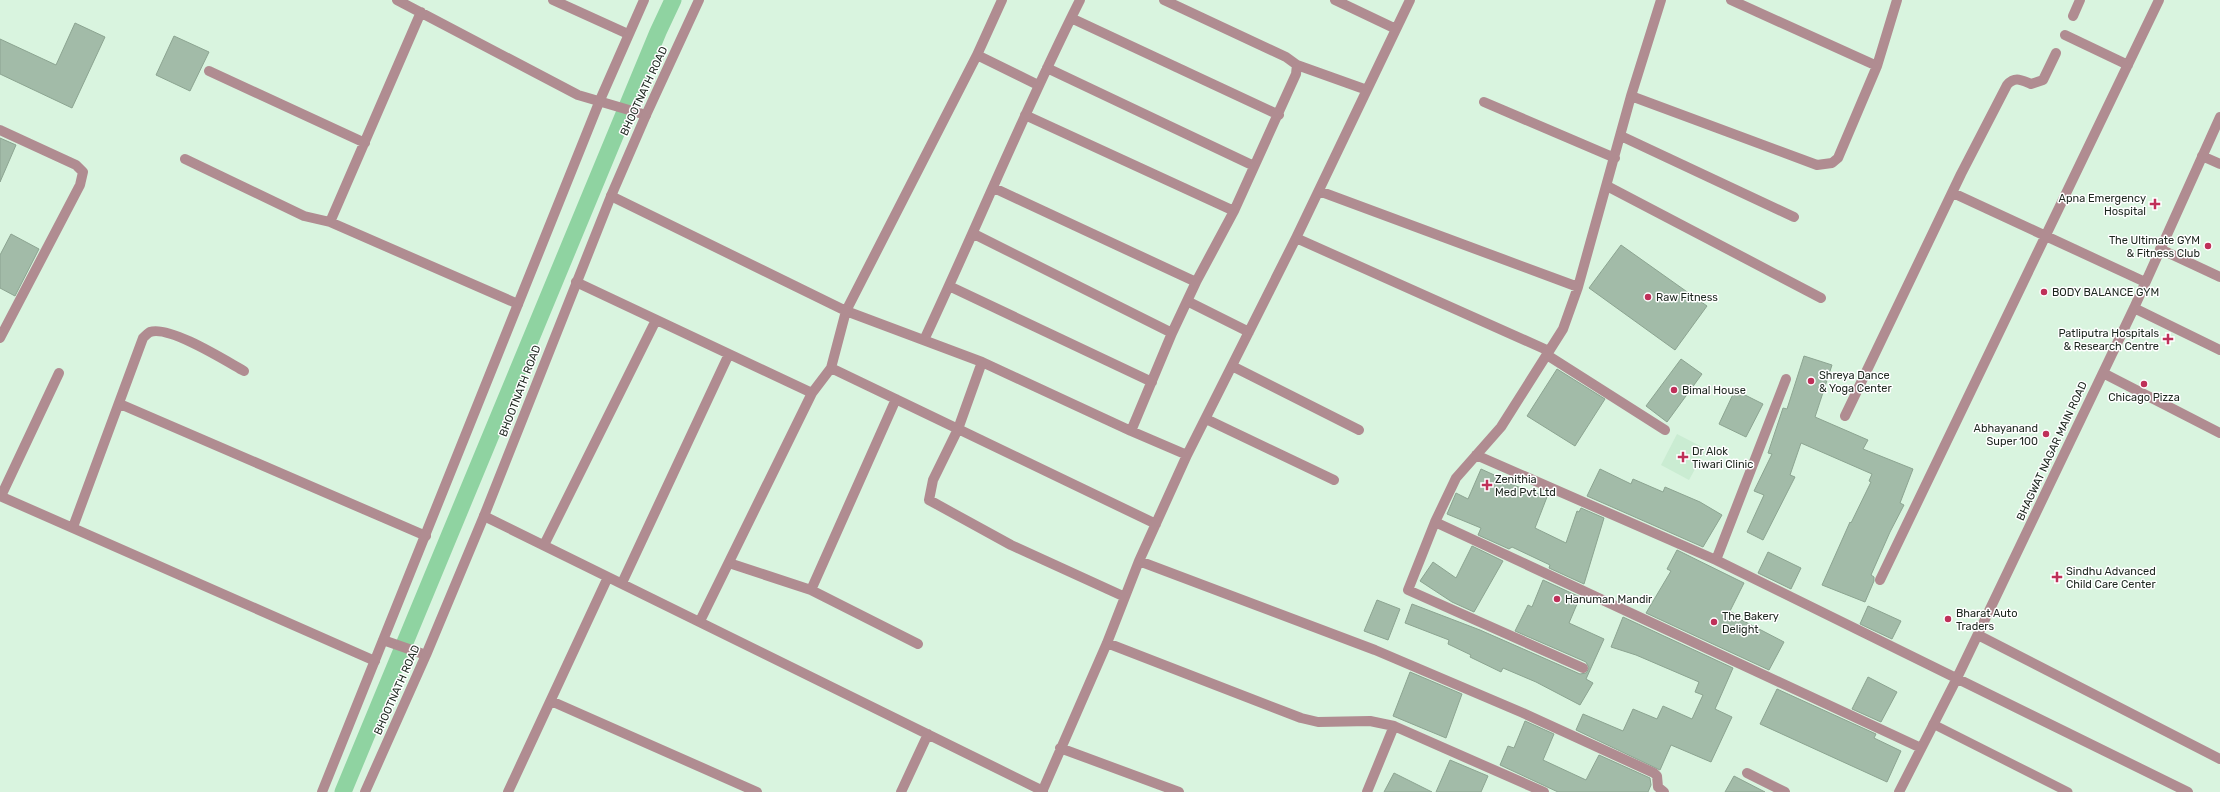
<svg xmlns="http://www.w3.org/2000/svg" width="2220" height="792" font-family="Rubik,sans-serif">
  <rect width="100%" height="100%" fill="#d9f4df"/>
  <path fill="#caecd2" d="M1677 434 1706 449 1689 480 1661 465Z"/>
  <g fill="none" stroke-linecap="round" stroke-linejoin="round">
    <path stroke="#8fd3a1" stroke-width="17" d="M343 792 658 32 673 0"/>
  </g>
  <path fill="#a2bba8" stroke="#8ca491" d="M75 23 105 37 72 108 0 74V39L56 65Z
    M174 36 209 52 190 91 156 75Z
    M0 138 16 145 0 182Z
    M11 234 39 249 15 296 0 288V255Z
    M1621 245 1707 306 1675 350 1589 288Z
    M1804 356 1832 365 1815 417 1868 440 1863 449 1913 469 1900 503 1904 505 1890 532 1871 575 1874 577V581L1865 602 1822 585 1850 522 1851 523 1871 482 1869 481 1872 474 1801 443 1790 475 1795 477 1763 540 1747 532 1764 495 1754 491 1772 454 1768 453 1783 408 1787 409Z
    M1681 359 1702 374 1667 422 1646 406Z
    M1557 369 1605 399 1575 446 1527 416Z
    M1735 390 1763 404 1746 437 1719 424Z
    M1481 469 1503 479 1502 481 1547 497 1535 528 1566 543 1577 511 1579 512 1581 508 1604 518 1584 584 1549 568 1550 565 1512 547 1509 549 1478 535 1481 528 1447 514 1456 493 1468 499Z
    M1600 469 1631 484 1633 479 1663 492 1665 487 1700 502 1722 515 1703 547 1587 496Z
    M1472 546 1503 561 1474 612 1452 602 1420 581 1433 562 1456 578Z
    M1677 550 1744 583 1730 611 1735 614 1734 616 1784 642 1769 670 1646 613 1671 571 1667 569Z
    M1768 552 1801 568 1791 589 1758 573Z
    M1543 580 1580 597 1569 623 1604 639 1586 679 1593 683 1580 705 1536 682 1503 668 1501 672 1470 657 1471 655 1448 644 1449 640 1405 623 1412 604 1480 630 1580 674 1586 673 1589 668 1586 662 1515 631 1528 605 1532 607Z
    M1377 600 1400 609 1388 640 1364 631Z
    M1868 606 1901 621 1892 639 1860 624Z
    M1623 617 1733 668 1715 709 1732 717 1711 762 1671 745 1660 770 1576 730 1583 714 1623 731 1633 709 1657 719 1663 706 1692 719 1703 695 1695 692 1699 682 1636 655 1611 647Z
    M1410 672 1462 694 1446 738 1393 716Z
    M1868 677 1897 692 1881 722 1852 709Z
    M1777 689 1876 734 1874 738 1901 751 1887 782 1760 724Z
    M1525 721 1554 734 1543 760 1586 780 1599 755 1650 778 1651 785 1648 792H1558L1500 765 1508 746 1514 748Z
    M1450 760 1488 776 1481 792H1436Z
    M1394 773 1432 792H1384Z
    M1734 776 1765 792H1725Z"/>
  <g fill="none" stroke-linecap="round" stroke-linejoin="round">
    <path stroke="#b08c91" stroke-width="9" d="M1933 724 2068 792"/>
    <path stroke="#b08c91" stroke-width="10" d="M397 0 578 95 646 115
      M553 0 628 34
      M1335 0 1396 29
      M1731 0 1877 66
      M2073 16 2080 0
      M1071 18 1279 115
      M2065 35 2128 65
      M977 55 1038 85
      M1297 65 1367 90
      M1047 68 1254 166
      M209 71 365 143
      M1631 96 1817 165 1832 163 1838 158 1877 66 1897 0
      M1484 102 1615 158
      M1025 115 1234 211
      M0 130 76 165 83 172 80 185 0 338
      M1621 136 1794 217
      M2202 156 2220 164
      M185 159 304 216 330 222 518 304
      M1607 186 1821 298
      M994 188 1196 282
      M1319 191 1578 287 1563 329 1501 427 1456 478 1435 522 1408 590 1583 668
      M1953 193 2145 282
      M611 196 846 311 977 55 1002 0
      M330 222 421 12
      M974 234 1172 333
      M1296 238 1549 351
      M2160 249 2220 277
      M576 282 812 393
      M949 286 1152 382
      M1578 287 1631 96 1661 0
      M1187 301 1249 332
      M2134 308 2220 350
      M924 340C977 227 1024 111 1080 0
      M1547 355 1665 430
      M1232 366 1359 430
      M831 368 1156 524
      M2103 373 2220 433
      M120 404 426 536
      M1845 416 1961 174 2007 85C2015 76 2021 80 2031 84L2043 80 2056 53
      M1206 419 1334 480
      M1131 431 1187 455
      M1476 455 1716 560 2188 792
      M0 496 375 661
      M1 496 59 373
      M484 516 1043 791
      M1435 522 1921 748
      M73 527 143 338C145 336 148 333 150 332 169 325 226 361 244 371
      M544 545 656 320
      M1716 560 1786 379
      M1139 561 1375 650 1523 713 1654 773 1657 776 1658 787 1664 792
      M729 563 811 590 918 644
      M1880 580 2159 0
      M622 583 729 354
      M811 590 896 399
      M1125 597 1011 545 929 500 933 480 958 429 982 362 1131 431 1172 333 1196 282 1234 211 1296 74 1297 65 1286 57 1164 0
      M700 621 812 393 831 368 846 311 982 362
      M1978 635 2220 759
      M1107 643 1301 718 1318 722 1370 721 1394 726 1544 792
      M551 701 757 792
      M1060 748 1179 792
      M1747 773 1785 792
      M508 792 608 577
      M901 792 928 734
      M1042 792 1107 643 1139 561 1187 455 1296 238 1410 0
      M1367 792 1394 726
      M1899 792 1956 680 2134 308 2220 117"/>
    <path stroke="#b08c91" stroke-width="10" d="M383 640 426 655
      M322 792 600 100 644 0
      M365 792 426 655 484 516 611 196 646 115 699 0"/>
  </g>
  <g fill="#bf3059" stroke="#fff" stroke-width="1.5">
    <path d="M2153 198h4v4h4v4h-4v4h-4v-4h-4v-4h4z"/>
    <circle cx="2208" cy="246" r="4"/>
    <circle cx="2044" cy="292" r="4"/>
    <circle cx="1648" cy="297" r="4"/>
    <path d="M2166 333h4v4h4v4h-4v4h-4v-4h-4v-4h4z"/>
    <circle cx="1811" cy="381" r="4"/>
    <circle cx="2144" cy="384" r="4"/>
    <circle cx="1674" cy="390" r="4"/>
    <circle cx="2046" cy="434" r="4"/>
    <path d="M1681 451h4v4h4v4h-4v4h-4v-4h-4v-4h4z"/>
    <path d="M1485 479h4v4h4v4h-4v4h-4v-4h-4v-4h4z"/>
    <path d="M2055 571h4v4h4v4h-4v4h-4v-4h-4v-4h4z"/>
    <circle cx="1557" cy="599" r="4"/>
    <circle cx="1948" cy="619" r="4"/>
    <circle cx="1714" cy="622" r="4"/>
  </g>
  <g text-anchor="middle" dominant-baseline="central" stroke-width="3" stroke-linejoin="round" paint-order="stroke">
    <g font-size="11" fill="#1c261e" stroke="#fff">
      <text transform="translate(644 91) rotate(-65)">BHOOTNATH ROAD</text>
      <text transform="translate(520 391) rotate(-69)">BHOOTNATH ROAD</text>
      <text transform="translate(2052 451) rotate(-65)">BHAGWAT NAGAR MAIN ROAD</text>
      <text transform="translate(397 690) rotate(-66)">BHOOTNATH ROAD</text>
    </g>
    <g font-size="11" fill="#1c261e" stroke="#fff" text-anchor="start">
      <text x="2146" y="198" text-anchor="end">Apna Emergency<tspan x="2146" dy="13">Hospital</tspan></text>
      <text x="2200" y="240" text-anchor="end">The Ultimate GYM<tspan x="2200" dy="13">&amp; Fitness Club</tspan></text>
      <text x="2052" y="292">BODY BALANCE GYM</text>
      <text x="1656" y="297">Raw Fitness</text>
      <text x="2159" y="333" text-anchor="end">Patliputra Hospitals<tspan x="2159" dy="13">&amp; Research Centre</tspan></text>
      <text x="1819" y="375">Shreya Dance<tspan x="1819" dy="13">&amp; Yoga Center</tspan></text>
      <text x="1682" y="390">Bimal House</text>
      <text x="2144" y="397" text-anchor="middle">Chicago Pizza</text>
      <text x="2038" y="428" text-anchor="end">Abhayanand<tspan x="2038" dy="13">Super 100</tspan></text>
      <text x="1692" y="451">Dr Alok<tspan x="1692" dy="13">Tiwari Clinic</tspan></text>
      <text x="1495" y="479">Zenithia<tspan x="1495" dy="13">Med Pvt Ltd</tspan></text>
      <text x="2066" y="571">Sindhu Advanced<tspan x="2066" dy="13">Child Care Center</tspan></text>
      <text x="1565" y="599">Hanuman Mandir</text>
      <text x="1956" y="613">Bharat Auto<tspan x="1956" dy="13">Traders</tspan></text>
      <text x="1722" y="616">The Bakery<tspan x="1722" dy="13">Delight</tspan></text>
    </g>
  </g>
</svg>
